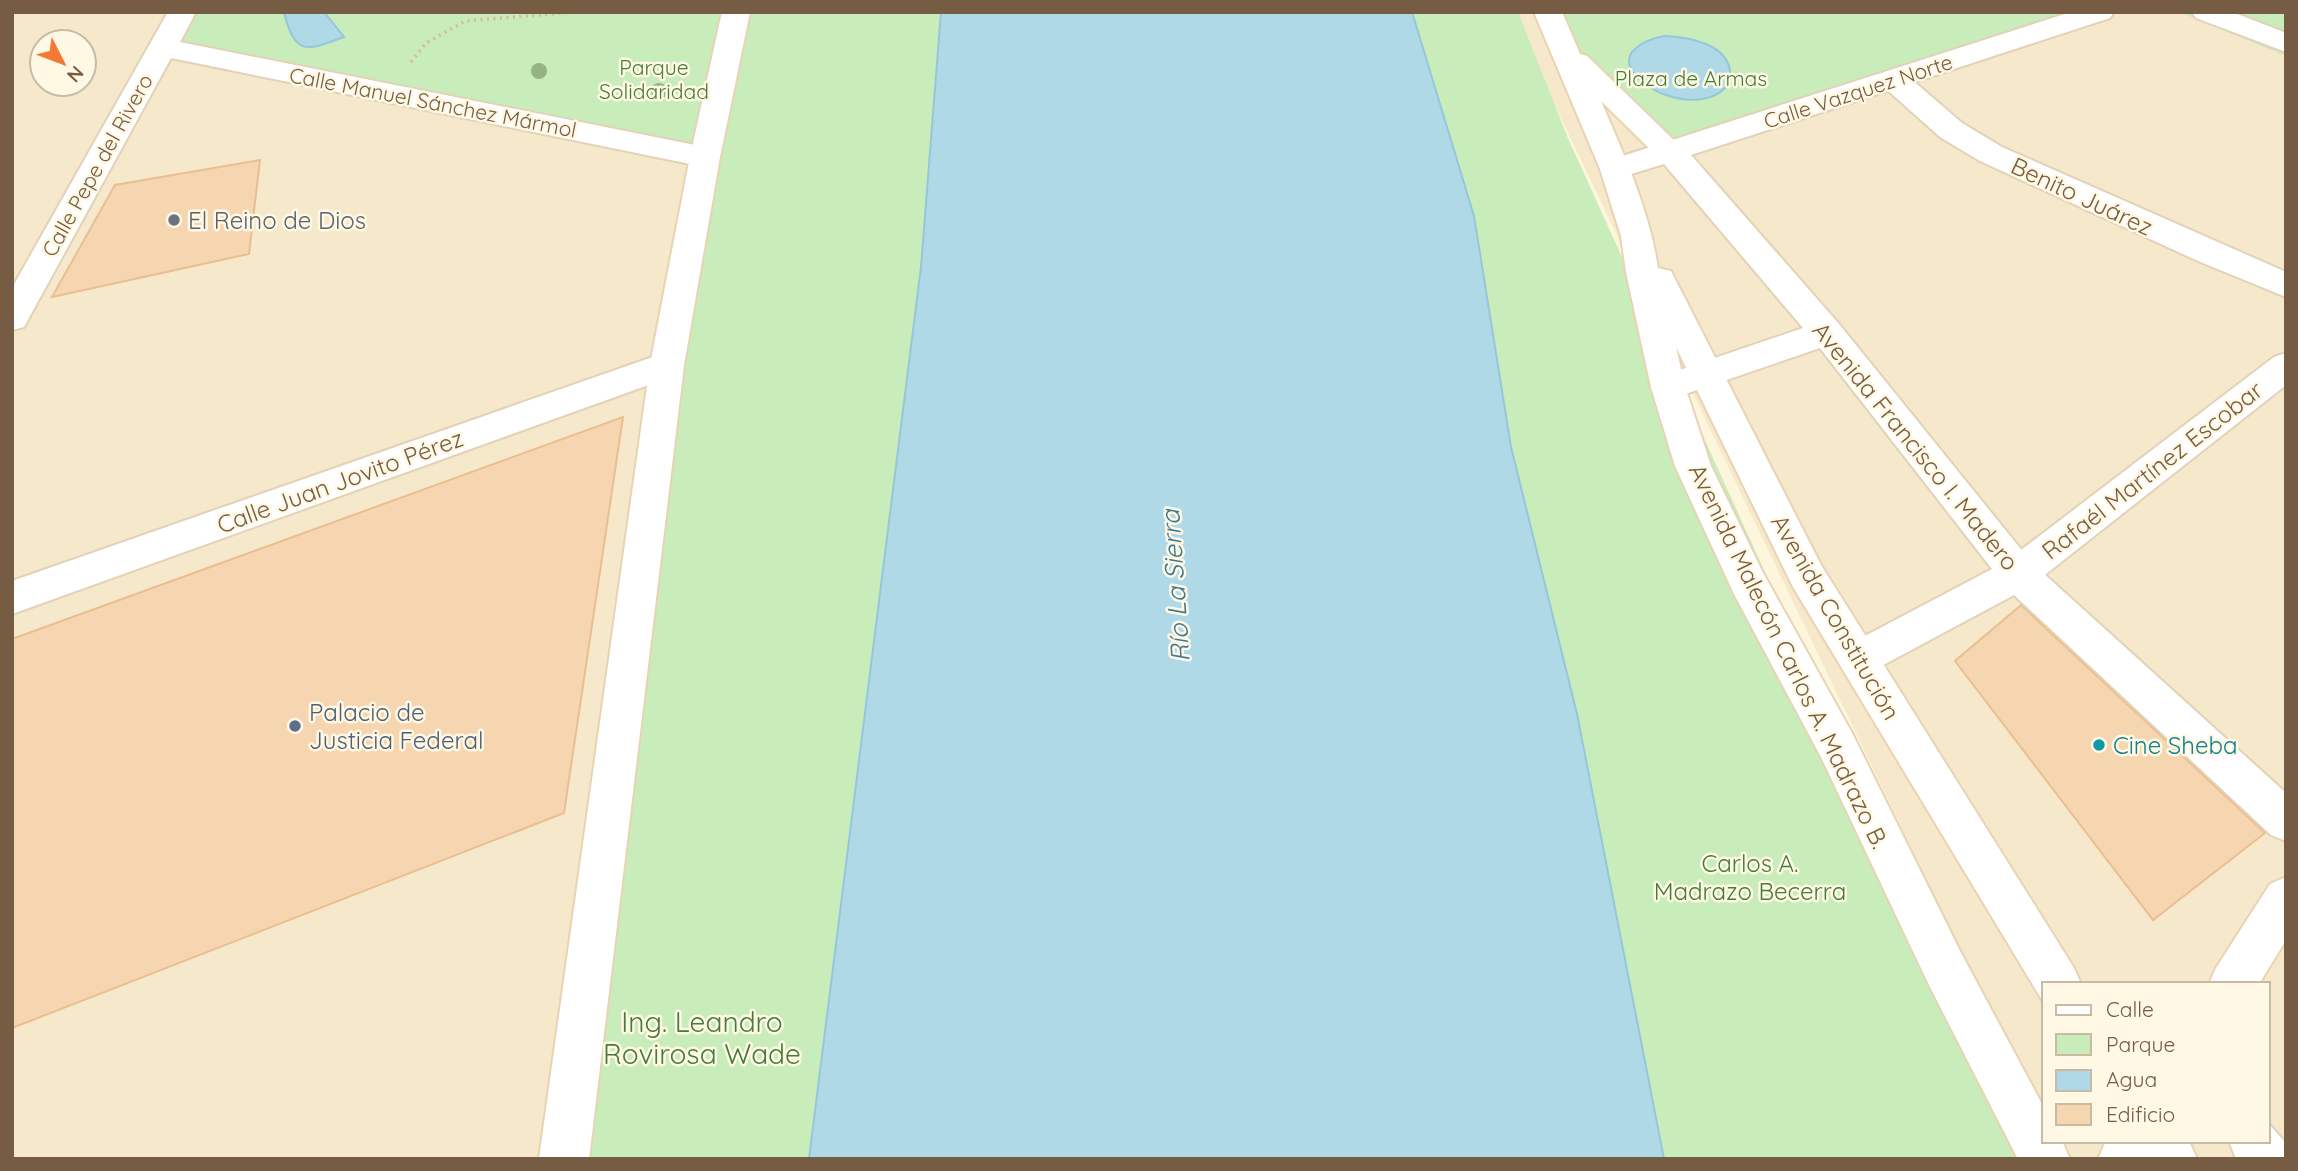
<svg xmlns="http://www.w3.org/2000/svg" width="2298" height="1171" font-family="Quicksand,sans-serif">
  <rect width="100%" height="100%" fill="#fef6dc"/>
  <path fill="#f6e8ca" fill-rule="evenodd" d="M12 12H756L633 1159H12ZM42 42H84V84H42Z
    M1510 12H2286V1159H2060L2052 1141H2268V984H2044V1125Z"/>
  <path fill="#c8ecba" d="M182 12H941L921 267 809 1159H564L704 157 161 47Z
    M1412 12H1518L1567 136 1945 969 2045 1159H1664L1577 714 1511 447Z
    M1548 12H2100L1671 152 1566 52Z
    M2179 12H2286V56Z"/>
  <path fill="#b0d9e8" stroke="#95c7db" stroke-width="2" d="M284 12H324L344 37C308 50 295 58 284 12Z
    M941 12H1412L1474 216 1511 447 1577 714 1664 1159H809L921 267Z
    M1665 36C1688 37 1729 44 1730 73 1731 79 1729 84 1725 88 1702 111 1654 97 1636 76 1615 53 1646 39 1665 36Z"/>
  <path fill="#f6d6b1" stroke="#eabe90" stroke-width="2" d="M260 160 249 254 52 297 115 185Z
    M623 417 564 813 12 1028V639Z
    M2021 605 2265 833 2153 920 1955 661Z"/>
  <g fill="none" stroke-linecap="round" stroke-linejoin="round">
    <defs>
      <path id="pedestrian" d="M2192 12H2232L2286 33V52L2196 18Z
        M1894 71 1904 73 1962 123 2002 147 2286 272V297L2198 261 1980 161 1940 137 1884 87 1880 80 1884 73Z
        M2286 353V385L2032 585 2018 590 2004 585 1999 574 2004 563 2274 357Z"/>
      <path id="minor" d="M168 12H196L180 42 705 147 716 150 720 157 716 164 705 167 171 58 24 327 12 330V288Z
        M2071 12H2114L2110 18 1691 155 1839 324 2032 563 2286 793V841L2271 835 2014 595 1872 671 1858 677 1844 671 1838 659 1844 647 1992 569 1820 348 1668 400 1656 396 1651 387 1656 378 1803 328 1664 164 1615 179 1604 176 1600 169 1604 162Z
        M667 352 679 356 684 365 679 374 12 614V581Z
        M2268 1123 2285 1142 2286 1159H2236L2229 1141H2268Z"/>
      <path id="secondary" d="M722 12H750L720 157 684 365 589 1159H539L650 365 690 157Z
        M1534 12H1562L1580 54 1587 56 1686 152 1682 159 1671 162 1660 159 1601 101C1624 155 1649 209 1658 268L1671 271 1675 279 1821 565 2074 968 2081 984H2044V1001L2042 1000 1793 587 1676 347 1685 387 1711 466 1762 571 1852 733 1961 953 2044 1108V1141H2062L2070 1159H2018L1929 985 1822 759 1734 594 1675 466 1651 387 1626 272 1621 236 1600 169Z
        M2286 877V940L2259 984H2209L2216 968 2270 884Z
        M2106 1141H2189L2197 1159H2098Z"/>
    </defs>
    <use href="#pedestrian" stroke="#e2d2b8" stroke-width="4"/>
    <use href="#minor" stroke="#e2d2b8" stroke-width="4"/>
    <use href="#secondary" stroke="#e8d4b5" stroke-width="4"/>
    <path stroke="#dab995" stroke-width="3.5" stroke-dasharray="2 4.5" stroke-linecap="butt" d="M411 62 426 43 465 21 575 12"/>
    <use href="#pedestrian" fill="#fff" fill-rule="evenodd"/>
    <use href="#minor" fill="#fff" fill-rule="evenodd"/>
    <use href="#secondary" fill="#fff" fill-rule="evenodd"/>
  </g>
  <g fill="#98b383">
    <circle cx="539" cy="71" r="8"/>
    <circle cx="659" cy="91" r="8"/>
  </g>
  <circle fill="#6b7280" stroke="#fff8e4" stroke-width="2.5" cx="174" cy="220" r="7"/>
  <circle fill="#5c6f8a" stroke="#fff8e4" stroke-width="2.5" cx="295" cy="726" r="7"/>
  <circle fill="#0f9aa8" stroke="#fff8e4" stroke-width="2.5" cx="2099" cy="745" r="7"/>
  <g text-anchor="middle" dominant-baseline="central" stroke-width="5" stroke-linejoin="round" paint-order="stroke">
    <g font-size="21" fill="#457c3a" stroke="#fff8e4">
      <text x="654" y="67">Parque<tspan x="654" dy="24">Solidaridad</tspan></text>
      <text x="1691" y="78">Plaza de Armas</text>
    </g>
    <g font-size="21" fill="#755c43" stroke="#fff8e4">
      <text transform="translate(1858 91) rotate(-18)">Calle Vazquez Norte</text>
      <text transform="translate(433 102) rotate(11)">Calle Manuel Sánchez Mármol</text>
      <text transform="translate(97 165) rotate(-61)">Calle Pepe del Rivero</text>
    </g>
    <g font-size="24" fill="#755c43" stroke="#fff8e4">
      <text transform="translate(2082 196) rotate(25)">Benito Juárez</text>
      <text transform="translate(1916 446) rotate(51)">Avenida Francisco I. Madero</text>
      <text transform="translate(2152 470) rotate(-38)">Rafaél Martínez Escobar</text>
      <text transform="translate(340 481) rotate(-20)">Calle Juan Jovito Pérez</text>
      <text transform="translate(1836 617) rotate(60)">Avenida Constitución</text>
      <text transform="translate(1789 656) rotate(64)">Avenida Malecón Carlos A. Madrazo B.</text>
    </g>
    <g font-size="24" fill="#5b616d" stroke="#fff8e4" text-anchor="start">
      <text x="188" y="220">El Reino de Dios</text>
    </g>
    <g font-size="24" fill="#4e5e75" stroke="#fff8e4" text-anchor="start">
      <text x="309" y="712">Palacio de<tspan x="309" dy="28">Justicia Federal</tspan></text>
    </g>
    <g font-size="24" fill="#0d838f" stroke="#fff8e4" text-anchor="start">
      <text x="2113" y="745">Cine Sheba</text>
    </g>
    <g font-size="24" fill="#457c3a" stroke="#fff8e4">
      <text x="1750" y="863">Carlos A.<tspan x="1750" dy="28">Madrazo Becerra</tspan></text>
    </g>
    <g font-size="26" font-style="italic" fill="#3e7892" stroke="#fff8e4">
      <text transform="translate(1175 586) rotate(-94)">Río La Sierra</text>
    </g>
    <g font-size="28" fill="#457c3a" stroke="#fff8e4">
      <text x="702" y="1021">Ing. Leandro<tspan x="702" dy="32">Rovirosa Wade</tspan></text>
    </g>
  </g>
  <rect width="2298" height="1171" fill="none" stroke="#755c43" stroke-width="28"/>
  <rect x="2042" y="982" width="228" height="161" fill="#fff8e4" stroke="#c8baa4" stroke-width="2"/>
  <rect x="2056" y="1005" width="35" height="10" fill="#ffffff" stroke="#c8baa4" stroke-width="2"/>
  <text x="2106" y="1017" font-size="21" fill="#755c43">Calle</text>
  <rect x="2056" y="1034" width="35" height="21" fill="#c8ecba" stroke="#c8baa4" stroke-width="2"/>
  <text x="2106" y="1052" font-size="21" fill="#755c43">Parque</text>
  <rect x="2056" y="1070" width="35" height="21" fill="#b0d9e8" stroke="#c8baa4" stroke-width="2"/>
  <text x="2106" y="1087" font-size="21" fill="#755c43">Agua</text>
  <rect x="2056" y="1104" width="35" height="21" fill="#f6d6b1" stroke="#c8baa4" stroke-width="2"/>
  <text x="2106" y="1122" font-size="21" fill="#755c43">Edificio</text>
  <g transform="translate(63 63) rotate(132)"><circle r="33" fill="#fff8e4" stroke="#c8baa4" stroke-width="2"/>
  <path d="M0-5L12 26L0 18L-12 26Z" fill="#f47935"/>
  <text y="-10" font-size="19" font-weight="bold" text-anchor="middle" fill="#755c43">N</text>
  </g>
</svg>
